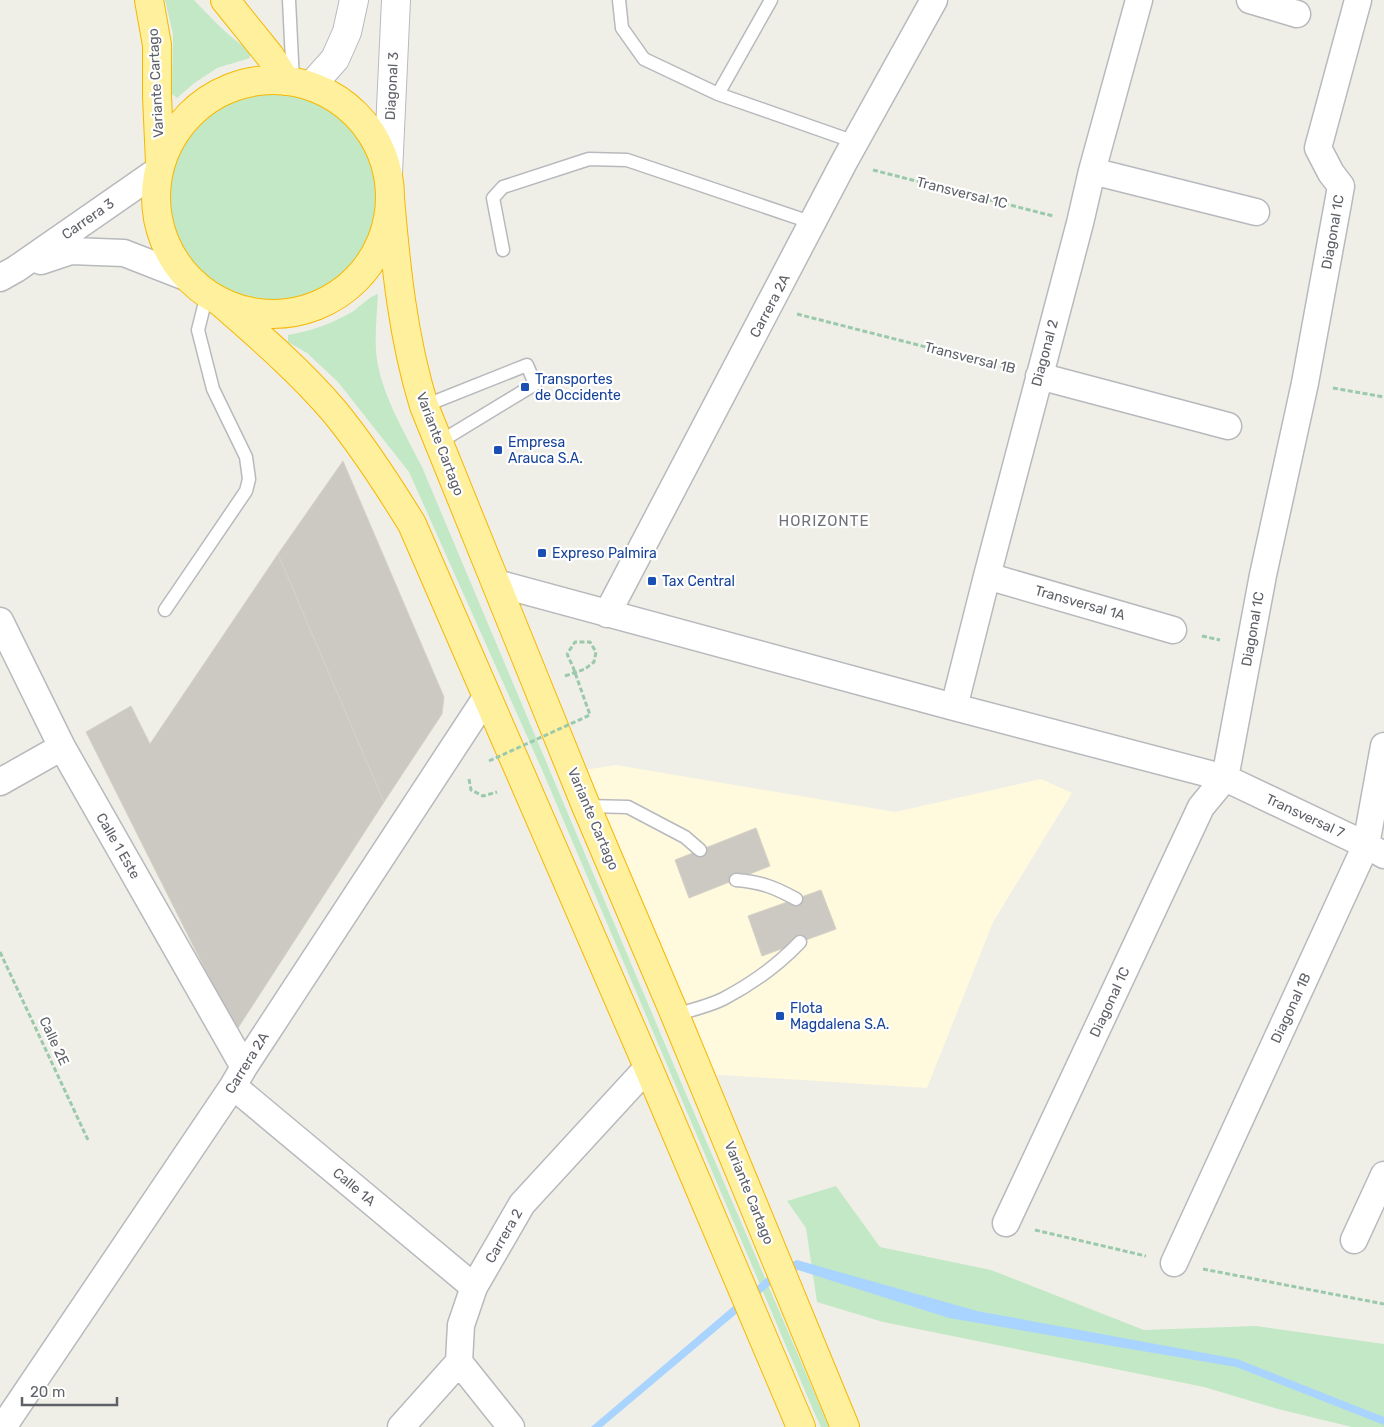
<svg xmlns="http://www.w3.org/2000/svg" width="1384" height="1427" font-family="Rubik,sans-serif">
  <rect width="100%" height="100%" fill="#f0efe7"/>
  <path fill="#fff9dd" d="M616 765 895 812 1041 779 1072 793 993 922 927 1088 706 1074 584 770Z"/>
  <path fill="#c3e8c5" d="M165 0H194C212 19 229 37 250 51V58L217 68 193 84 177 98 172 94 173 34Z
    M157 197a116 116 0 1 1 232 0a116 116 0 1 1-232 0Z
    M378 294C377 315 374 339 377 360 383 397 405 433 422 467L683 1087 829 1427H821L814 1412 543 772 409 472 338 382 307 353 288 342V335C311 331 331 324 352 312 361 306 368 297 378 294Z
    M836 1186 880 1247 991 1270 1144 1330 1256 1326 1384 1344V1427H1352L1278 1409 1204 1387 883 1322 817 1302 806 1228 787 1201Z"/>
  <path fill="#a8d4ff" d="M797 1260 977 1311 1237 1359 1384 1417V1425L1236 1367 949 1318 798 1270 780 1277 602 1427H591L778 1268Z"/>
  <path fill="#ccc9c3" stroke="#d5d1c4" d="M343 461 444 697 442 714 384 802 278 554Z
    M278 554 384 802 238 1028 226 1011 86 732 131 706 150 744Z
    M756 828 770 866 689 898 675 860Z
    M821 890 836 929 762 956 748 916Z"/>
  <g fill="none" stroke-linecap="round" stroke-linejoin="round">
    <defs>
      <path id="service" d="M289 0 293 81
        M619 0 622 28 644 59 718 94 855 142
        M718 94 771 0
        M503 250 493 198 503 187 589 159 627 160 813 223
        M424 406 527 365 535 384 438 443
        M165 610 246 491 249 479 246 457 213 389 198 330 207 294
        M586 806 628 807 685 837 700 850
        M736 880C761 882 774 887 796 899
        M675 1015C691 1010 709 1006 723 999 750 985 779 964 800 942"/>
      <path id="minor" d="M1250 0 1297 14
        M1092 171 1256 212
        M41 261 71 251 124 253 188 278
        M0 278 16 269 160 169
        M1039 376 1228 426
        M987 576 1173 630
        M496 583 954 707 1225 778 1366 845 1384 855
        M607 614 844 162 934 0
        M0 621 62 747 244 1067
        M954 707 987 576 1080 223 1092 171 1139 0
        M0 782 62 747
        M233 1086 474 1287
        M1006 1223 1201 807 1225 778 1263 575 1305 383 1338 203 1341 186 1331 173 1318 148 1358 0
        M1354 1240 1384 1175
        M1174 1263 1366 845 1384 746
        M459 1362 511 1427
        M3 1427 233 1086 244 1067 487 696
        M401 1427 459 1362 461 1325 474 1287 522 1204 648 1067"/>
      <path id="secondary" d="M311 86 335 59 347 32 354 0
        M388 173 396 0"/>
      <path id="trunk" d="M149 0 157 45V96L160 163
        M225 0 270 56 286 81
        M156 197a117 117 0 1 1 234 0a117 117 0 1 1-234 0Z
        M390 198C396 268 403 338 424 406L586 806 675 1015 845 1427
        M218 300C258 335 299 370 334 411 363 446 388 485 412 524L648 1067 801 1427"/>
    </defs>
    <use href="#service" stroke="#b7b9bd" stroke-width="15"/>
    <use href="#minor" stroke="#b7b9bd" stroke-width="29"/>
    <use href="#secondary" stroke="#b8bac0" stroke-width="30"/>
    <use href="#trunk" stroke="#f7b700" stroke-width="30"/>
    <path stroke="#9bc9ab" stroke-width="3" stroke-dasharray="5 2.5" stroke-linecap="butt" d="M873 170 1053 216
      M797 314 1012 369
      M1333 388 1384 397
      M1202 636 1220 640
      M565 676 585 669 594 662 596 652 590 642H575L567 654
      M469 779 471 790 483 796 497 792
      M0 952 88 1140
      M1035 1230 1146 1256
      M1203 1269 1384 1304"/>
    <use href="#service" stroke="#fff" stroke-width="12"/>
    <use href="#minor" stroke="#fff" stroke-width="26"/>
    <use href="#secondary" stroke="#fff" stroke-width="28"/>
    <use href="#trunk" stroke="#fff09e" stroke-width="28"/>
    <path stroke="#9bc9ab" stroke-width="3" stroke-dasharray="5 2.5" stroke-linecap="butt" d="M489 761 590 715 573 667 567 654"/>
  </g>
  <g fill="#1a4fb4" stroke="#fff" stroke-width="2">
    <rect x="520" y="382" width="10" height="10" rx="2.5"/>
    <rect x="493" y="445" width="10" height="10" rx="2.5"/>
    <rect x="537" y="548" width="10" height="10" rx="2.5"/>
    <rect x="647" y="576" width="10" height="10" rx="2.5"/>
    <rect x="775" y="1011" width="10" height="10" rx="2.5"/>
  </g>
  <g text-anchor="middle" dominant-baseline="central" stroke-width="4.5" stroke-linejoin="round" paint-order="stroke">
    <g font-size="14" fill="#5e6167" stroke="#fff">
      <text transform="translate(156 83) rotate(-93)">Variante Cartago</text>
      <text transform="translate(392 86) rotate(-87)">Diagonal 3</text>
      <text transform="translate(962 193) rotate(14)">Transversal 1C</text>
      <text transform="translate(88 219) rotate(-35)">Carrera 3</text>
      <text transform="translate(1333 232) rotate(-80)">Diagonal 1C</text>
      <text transform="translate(770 306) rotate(-62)">Carrera 2A</text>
      <text transform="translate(1045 353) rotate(-75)">Diagonal 2</text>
      <text transform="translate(970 358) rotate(14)">Transversal 1B</text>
      <text transform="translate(440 444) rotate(69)">Variante Cartago</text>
      <text transform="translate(1080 603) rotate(16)">Transversal 1A</text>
      <text transform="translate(1253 629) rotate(-80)">Diagonal 1C</text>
      <text transform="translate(1305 816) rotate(25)">Transversal 7</text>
      <text transform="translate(593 819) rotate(67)">Variante Cartago</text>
      <text transform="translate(118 846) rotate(60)">Calle 1 Este</text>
      <text transform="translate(1110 1002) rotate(-65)">Diagonal 1C</text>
      <text transform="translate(1291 1008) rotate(-65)">Diagonal 1B</text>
      <text transform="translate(54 1041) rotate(65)">Calle 2E</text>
      <text transform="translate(247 1063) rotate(-58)">Carrera 2A</text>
      <text transform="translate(354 1187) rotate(40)">Calle 1A</text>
      <text transform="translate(749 1193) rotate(68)">Variante Cartago</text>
      <text transform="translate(504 1236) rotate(-60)">Carrera 2</text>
    </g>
    <g font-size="14" fill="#164399" stroke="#fff" text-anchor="start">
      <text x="535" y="379">Transportes<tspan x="535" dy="16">de Occidente</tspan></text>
      <text x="508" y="442">Empresa<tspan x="508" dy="16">Arauca S.A.</tspan></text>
      <text x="552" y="553">Expreso Palmira</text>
      <text x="662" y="581">Tax Central</text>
      <text x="790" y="1008">Flota<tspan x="790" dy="16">Magdalena S.A.</tspan></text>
    </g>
    <g font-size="15" letter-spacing="1" fill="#6f7379" stroke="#fff">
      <text x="824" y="521">HORIZONTE</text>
    </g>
  </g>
  <path d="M22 1397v8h95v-8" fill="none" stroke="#5e6167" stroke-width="2.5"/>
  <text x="30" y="1397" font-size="15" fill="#5e6167" stroke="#ffffff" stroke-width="4" paint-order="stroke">20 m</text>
</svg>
